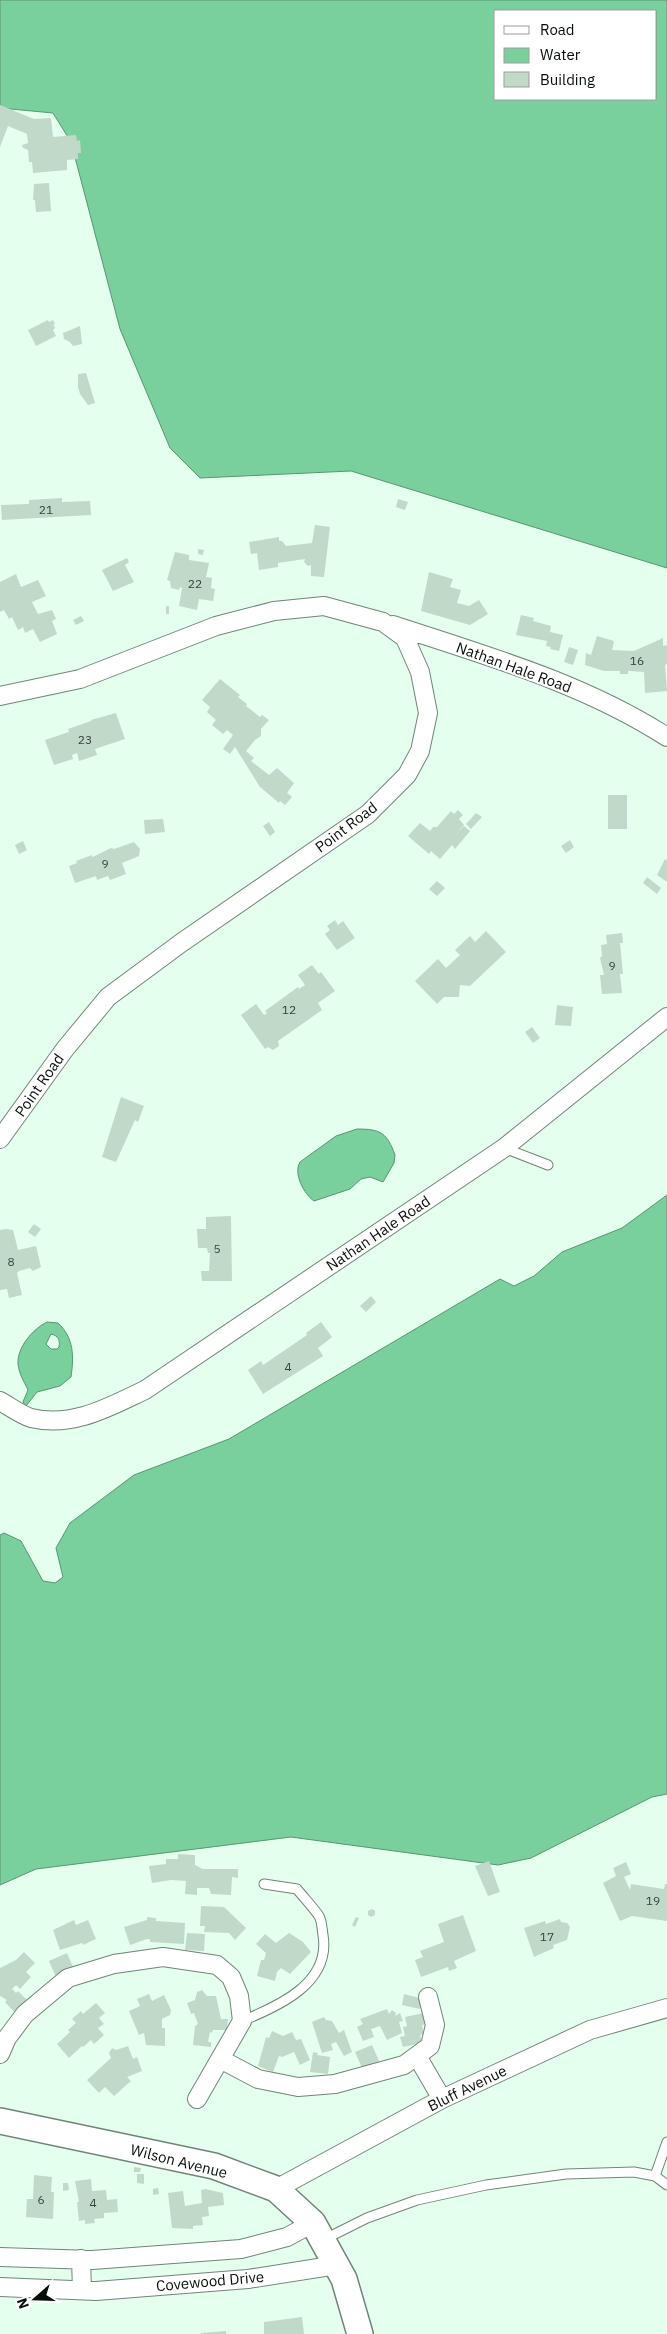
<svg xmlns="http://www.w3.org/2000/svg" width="667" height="2334" font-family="'IBM Plex Sans',sans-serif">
  <rect width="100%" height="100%" fill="#e5ffee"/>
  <path fill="#7ad09d" stroke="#579671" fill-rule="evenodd" d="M0 0H667V568L351 471 200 478 170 448 120 329 71 142 53 113 0 108ZM496 11H656V99H496Z
    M357 1129C381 1129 387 1133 395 1155L394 1163 383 1182 370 1177 361 1179 350 1189 314 1201C304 1194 293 1174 300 1162L336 1136Z
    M667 1195V1794L652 1797 531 1858 498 1865 291 1837 36 1869 0 1885V1535L4 1533 21 1541 43 1581 55 1583 63 1577 56 1548 70 1523 134 1475 229 1439 500 1279 514 1286 534 1276 562 1252 622 1228Z
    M47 1322 58 1323C74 1338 74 1356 71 1377L60 1386 37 1392 26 1406 23 1402 28 1390C24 1381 19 1374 18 1364 17 1347 33 1329 47 1322ZM51 1334C59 1336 60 1340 59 1347L57 1349H51L46 1344Z"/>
  <path fill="#c0d9c9" d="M0 105 34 119 51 118 53 137 76 135 77 141 80 140 81 153H78V159L67 160V170L33 173 32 162H29L28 150 23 148 22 145 28 143 27 134 8 126 0 147Z
    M49 183 51 211 36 212 35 200H33L34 184Z
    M48 320 49 322 53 320 55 324 51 326 54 325 55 328 53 330 56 336 36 346 28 330Z
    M80 326 82 344 73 346 70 342 64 339 63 333Z
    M86 373 95 403 88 405 80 394 78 387V374Z
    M62 498V502L90 501 91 515 2 520 1 505 29 504V500Z
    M398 499 408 502 405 510 396 507Z
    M315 525 330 527 324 577 311 576V565L308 566 304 562 305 559 278 563V567L259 570 257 553 251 554 249 542 279 537V541H282L286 546 312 543Z
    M198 549 204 550 203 555 198 554Z
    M175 552 189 555V560L209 563 206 577 212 578 211 588 215 589 213 601 199 599 197 610 179 606 182 588 180 587 179 590 171 588 170 581 167 580Z
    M127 558 129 562 125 565 134 582 113 591 102 570Z
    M429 572 453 579 450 587 461 590 457 603 469 606 479 600 488 614 470 625 421 611Z
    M16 574 21 587 38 580 46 596 32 602 38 614 52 610 56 619 52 621 57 634 40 642 33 629 25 633 23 627 18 630 12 617 9 619 4 610 0 612V582Z
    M166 606H169V614H166Z
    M521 615 534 618 533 621 551 626 550 632 563 635 559 651 550 649 551 647 546 646 547 641 516 635Z
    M81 616 84 621 76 625 73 620Z
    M597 636 614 641 612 650 634 651 663 638V646L667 645V664L665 665 667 691 645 693 644 672 628 671V674H620V671H604L585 665 586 653 591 655Z
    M569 647 578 650 573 665 564 662Z
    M220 679 240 695 238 697 247 704 246 706 260 717 262 715 269 720 261 729V736L255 740 246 751 254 758 251 761 269 775 277 768 294 783 287 793 292 797 285 805 280 801 279 803 260 787 235 747 230 754 223 749 233 735 227 730 223 734 212 725 216 720 207 712 210 707 202 700Z
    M116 713 125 739 95 749 97 755 79 761 77 753 72 755 73 759 54 765 45 740 69 732 68 729 91 721V720Z
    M608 795H627V829H608Z
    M458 810 463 815 459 819 464 825 457 833 464 826 470 831 455 849 452 845 440 859 431 851 429 854 408 836 420 823 430 831 433 827H437L451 811 454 814Z
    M476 813 482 817 471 829 466 824Z
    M163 819 165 832 145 834 144 820Z
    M269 822 275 832 270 836 263 826Z
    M570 840 574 847 566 853 561 846Z
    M23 841 27 850 19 854 15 845Z
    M134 842 140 849 139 856 122 863 126 874 110 880 108 876 97 880 96 876 75 883 69 866 77 863 76 861 92 855V857L95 856 111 848 114 849Z
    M665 859 667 860V882L657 875Z
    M647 877 661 888 657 894 643 883Z
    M437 881 445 888 437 896 429 889Z
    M335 920 338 925 343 921 355 938 337 950 325 934 330 930 327 926Z
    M486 931 506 952 470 986 460 985 459 997H444L437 1004 415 981 438 959 446 968 460 955 455 950 470 936 475 942Z
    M622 933 623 943H620L623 974H620L622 993 602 994 600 975H604L600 958 602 956 601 945 607 944 606 935Z
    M312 965 319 974 321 972 335 991 318 1003 322 1010 278 1041 279 1046 273 1050 268 1047 265 1049 241 1015 256 1004 264 1015 267 1013 265 1011 298 987 299 989 305 985 298 975Z
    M557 1005 573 1007 571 1026 555 1025Z
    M532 1027 540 1038 533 1043 525 1032Z
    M121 1097 144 1106 138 1122 135 1120 116 1162 102 1157Z
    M231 1216 232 1281H202L201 1271H209L210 1253H208L207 1248H198L197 1229H206V1217Z
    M34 1224 41 1229 35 1237 28 1232Z
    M6 1229 13 1230 18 1250 36 1246 41 1267 33 1271 30 1268 19 1271 17 1273 22 1295 9 1298 7 1289 0 1290V1230Z
    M371 1296 376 1302 366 1312 360 1306Z
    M321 1322 332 1337 318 1348 323 1356 263 1394 248 1370 261 1361 263 1365 307 1335 306 1333Z
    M178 1854 195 1855V1865L203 1869H238V1878L232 1877 231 1895 211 1894 209 1888H197V1895L185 1894 186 1881 171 1880 152 1883 149 1866 166 1864V1859H178Z
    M489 1861 500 1892 488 1896 475 1866Z
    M626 1862 631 1874 624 1877 630 1890 631 1884 664 1889 665 1884H667V1921L632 1916 620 1921 603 1883 616 1876 613 1868Z
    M201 1906 224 1907 246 1928 235 1940 229 1933 204 1932 205 1926H200Z
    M372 1909 375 1911V1915L371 1917 368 1915V1911Z
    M463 1915 476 1951 454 1961 457 1968 449 1971 448 1967 421 1977 415 1960 423 1957 420 1951 444 1942 438 1924Z
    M147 1917 156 1918V1921L185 1923 184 1944 150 1942V1939H147L130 1945 124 1927 147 1920Z
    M356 1917 359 1918 355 1927 352 1925Z
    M560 1919 561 1922 567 1923 570 1927 567 1940 553 1945 554 1948 534 1957 524 1928 545 1921 546 1924Z
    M74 1920 76 1925 88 1920 96 1939 83 1945 82 1943 60 1950 53 1930Z
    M187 1933 205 1934 204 1951 185 1950Z
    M289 1933 303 1942 311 1952 290 1974 281 1968 277 1972 275 1981 257 1976 261 1960H264L266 1953 256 1944 265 1934 276 1943Z
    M24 1952 35 1963 26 1972 31 1977 20 1989 16 1985 12 1989 16 1993 18 1991 30 2003 17 2015 5 2002 7 2000 0 1996V1968L16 1960Z
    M67 1953 74 1969 56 1977 49 1961Z
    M202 1990 207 1996H216L221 2019H228L227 2030H213L212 2033 210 2032 208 2042H211V2047L193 2045 195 2026 198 2024 194 2013 191 2014 187 2003 195 2000 197 1992Z
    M149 1994 152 2001 164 1995 171 2010 170 2015 162 2019V2028H165V2046L146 2045 144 2033 139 2035 129 2011 140 2006 137 1999Z
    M404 1994 423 1999 420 2009 402 2005Z
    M96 2003 105 2013 99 2018 104 2024 98 2028 104 2035 94 2044 91 2040 83 2047 82 2046 69 2058 57 2044 70 2032 68 2030 76 2023 72 2019 81 2011 83 2014Z
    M387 2009 389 2014 392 2010 396 2013 395 2016 400 2013 403 2021 399 2022 402 2033 387 2040 380 2026 371 2029 374 2037 363 2041 357 2027 363 2024 360 2019Z
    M424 2013 426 2024 422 2025 424 2034 420 2035 422 2043 403 2047 400 2037 405 2036 403 2027 407 2026 405 2017Z
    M324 2017 326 2020 332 2021 339 2033 344 2030 352 2052 344 2056 336 2042 331 2044 333 2050 322 2053 312 2022Z
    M272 2031 283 2036 292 2032 296 2040 301 2039 310 2060 300 2065 294 2052 282 2057 279 2056 273 2072 258 2066 266 2037 269 2038Z
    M372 2045 379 2061 362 2068 355 2052Z
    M128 2046 133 2059 137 2057 142 2071 127 2077 131 2081 114 2096 105 2087 99 2093 87 2080 111 2058 109 2053 112 2048 116 2050Z
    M313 2052 318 2053 317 2055 330 2057 328 2074 310 2072Z
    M134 2167 141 2168 140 2172H134Z
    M137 2174H144V2184L137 2183Z
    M34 2175 52 2177 51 2192H54L53 2219 26 2217 27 2199H33Z
    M91 2179 92 2191 106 2190 107 2200 117 2199 118 2212 104 2213V2218L94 2219 95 2223 85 2224V2220L79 2221 77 2202H79L75 2181Z
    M63 2183H68L69 2190 63 2191Z
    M158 2188 159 2194 153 2195V2189Z
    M205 2189 223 2193 224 2205 208 2207 209 2216 202 2217 203 2225 193 2226V2229L172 2228 168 2193 183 2191 185 2206 202 2203 201 2190Z
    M302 2317 304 2334H264V2322Z
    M226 2331V2334H201V2333Z"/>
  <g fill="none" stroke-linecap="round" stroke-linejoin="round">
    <defs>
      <path id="service" d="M504 1148 548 1165
        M242 2021C279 2006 331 1983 323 1935 322 1929 322 1921 319 1916 313 1907 304 1898 297 1889L264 1884
        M655 2176 667 2142
        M323 2240 367 2218 417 2200 486 2185 566 2174 634 2172 655 2176 667 2185"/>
      <path id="minor" d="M393 625C487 656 583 683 667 737
        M0 696 80 679 216 626 274 611 324 606 383 622 405 638 420 672 428 713 420 751 407 775 368 814 181 943 108 997 65 1049 0 1139
        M0 1401C9 1406 21 1415 31 1418 73 1428 109 1407 145 1390L504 1148 667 1017
        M0 2054 7 2038 25 2014 68 1978 114 1964 163 1957 217 1965 231 1977 239 1996 242 2021 197 2099
        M417 2056 442 2099
        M222 2060 258 2079 298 2087 335 2084 404 2065 430 2046 435 2025 428 1997
        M276 2189 442 2099 590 2030 667 2008
        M0 2257 92 2260 241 2249 287 2237 313 2223
        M81 2259 82 2290
        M0 2287 96 2291 248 2279 337 2265"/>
      <path id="secondary" d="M0 2121 214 2166 276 2189 313 2223 344 2279 360 2334"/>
    </defs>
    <use href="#service" stroke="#6f8677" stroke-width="11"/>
    <use href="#minor" stroke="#6f8677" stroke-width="20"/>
    <use href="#secondary" stroke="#6f8677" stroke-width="28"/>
    <use href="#service" stroke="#fff" stroke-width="9"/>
    <use href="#minor" stroke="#fff" stroke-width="18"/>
    <use href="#secondary" stroke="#fff" stroke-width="25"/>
  </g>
  <g text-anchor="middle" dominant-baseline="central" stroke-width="4" stroke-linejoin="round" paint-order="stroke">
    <g font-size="12" fill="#344139">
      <text x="46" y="509">21</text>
      <text x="195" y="583">22</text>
      <text x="637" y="660">16</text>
      <text x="85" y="739">23</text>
      <text x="105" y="863">9</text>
      <text x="612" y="965">9</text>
      <text x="289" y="1009">12</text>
      <text x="217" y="1248">5</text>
      <text x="11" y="1261">8</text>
      <text x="288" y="1366">4</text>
      <text x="653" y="1900">19</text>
      <text x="547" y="1936">17</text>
      <text x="41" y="2199">6</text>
      <text x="93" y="2202">4</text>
    </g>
    <g font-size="15" fill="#060e09" stroke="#fff">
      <text transform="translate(514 667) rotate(20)">Nathan Hale Road</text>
      <text transform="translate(346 827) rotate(-37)">Point Road</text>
      <text transform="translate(39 1085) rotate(-55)">Point Road</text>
      <text transform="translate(378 1233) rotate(-34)">Nathan Hale Road</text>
      <text transform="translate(467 2088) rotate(-26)">Bluff Avenue</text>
      <text transform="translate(179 2161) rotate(14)">Wilson Avenue</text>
      <text transform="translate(210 2281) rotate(-5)">Covewood Drive</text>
    </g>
  </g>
  <rect x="494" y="10" width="162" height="90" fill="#ffffff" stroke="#9b9f9d"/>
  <rect x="504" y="26" width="25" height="8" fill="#ffffff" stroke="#9b9f9d"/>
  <text x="540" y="35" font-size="15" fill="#060e09">Road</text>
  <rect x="504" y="48" width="25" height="15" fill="#7ad09d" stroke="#9b9f9d"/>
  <text x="540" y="60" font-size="15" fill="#060e09">Water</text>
  <rect x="504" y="72" width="25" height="15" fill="#c0d9c9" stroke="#9b9f9d"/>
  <text x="540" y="85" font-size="15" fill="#060e09">Building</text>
  <g transform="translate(35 2299) rotate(250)" stroke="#ffffff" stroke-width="4" paint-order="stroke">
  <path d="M0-4L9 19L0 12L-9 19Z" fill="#060e09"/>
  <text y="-8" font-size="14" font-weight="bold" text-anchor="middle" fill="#060e09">N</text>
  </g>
</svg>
